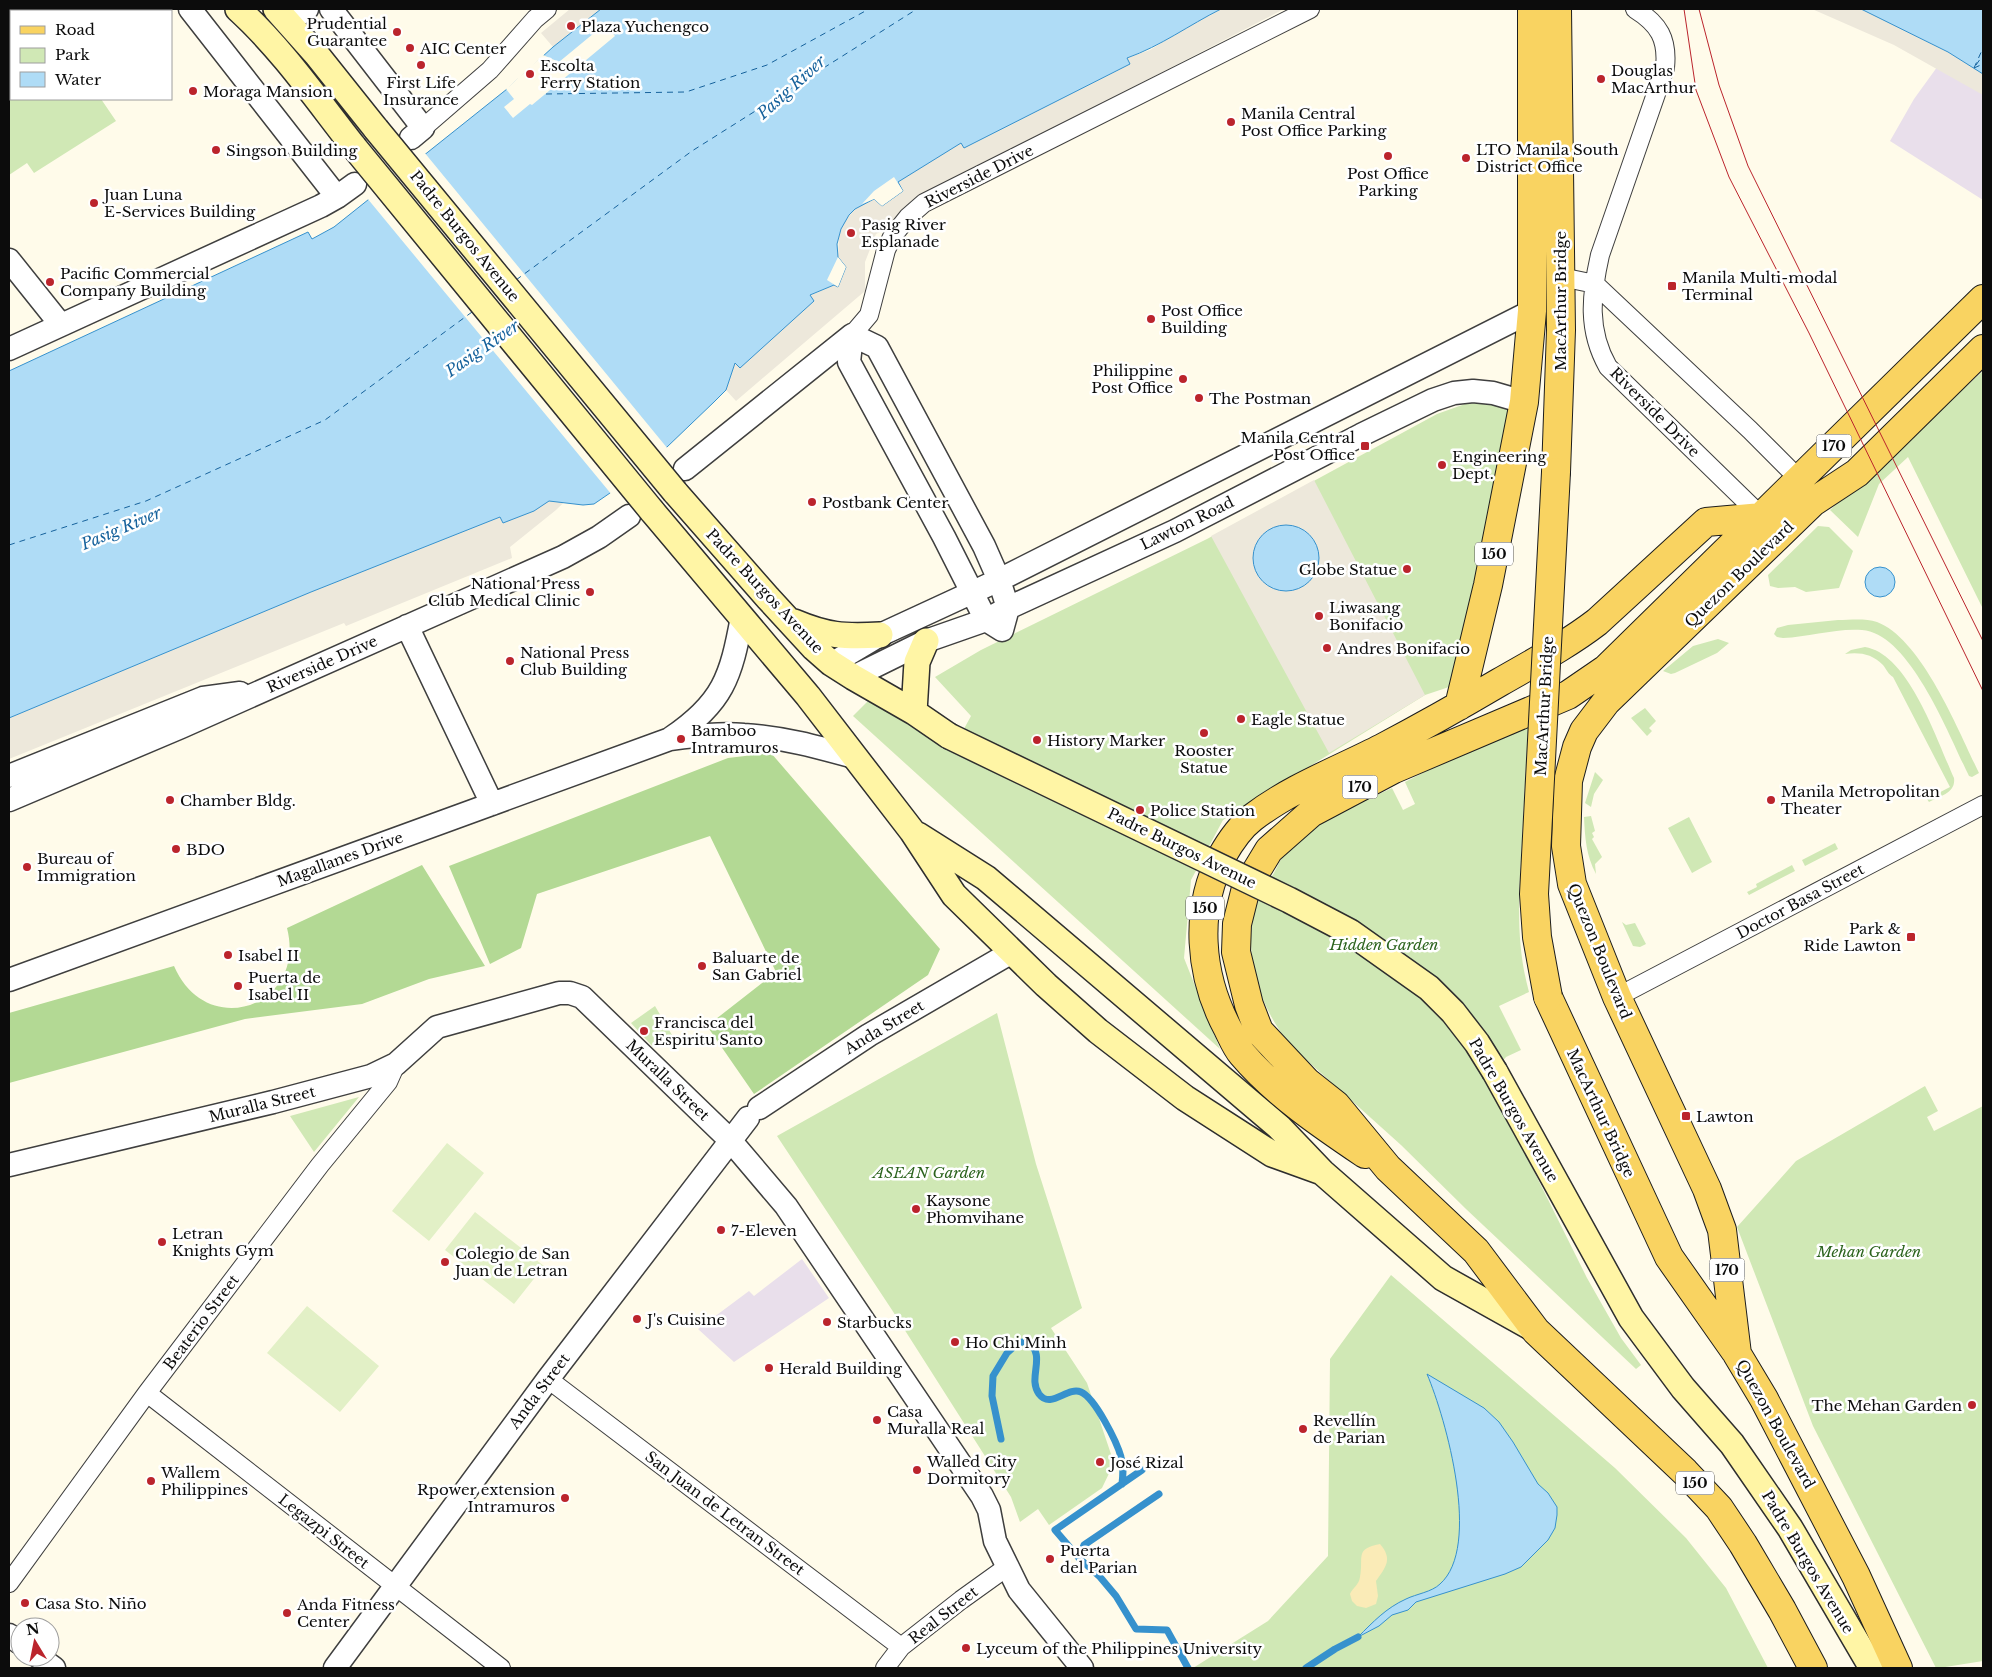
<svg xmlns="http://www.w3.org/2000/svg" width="1992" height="1677" font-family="'Libre Baskerville',serif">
  <rect width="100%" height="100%" fill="#fffbea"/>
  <path fill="#e9dfeb" d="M1948 52 1983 74V200L1890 141 1914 99Z
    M802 1259 829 1298 734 1362 698 1329 749 1291 754 1296Z"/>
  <path fill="#d0e8b5" d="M9 14 11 17V99H101L116 121 34 173 27 163 9 175Z
    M1983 371V609L1908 457 1879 484 1858 537 1830 510Z
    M1479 399 1512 409 1455 685 1425 695 1223 820 1191 880 1184 958 1220 1049 853 716 870 699 954 747 971 716 935 677 981 650 1207 539 1437 414Z
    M1818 526 1829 527 1853 551 1839 588 1806 592 1795 587 1778 588 1770 586 1768 575Z
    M1838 620C1850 620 1865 618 1877 622 1922 639 1959 732 1979 773L1972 777 1969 776C1950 738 1910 633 1862 630 1836 628 1809 637 1783 638L1777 637 1774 634 1777 628 1788 625Z
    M1718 639 1729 643 1717 653 1675 673 1671 674 1663 671 1693 646Z
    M1865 647C1909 654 1937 741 1954 778 1956 793 1940 796 1929 802L1927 799 1950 787 1893 677C1889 675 1886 669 1883 665 1872 654 1860 652 1845 654L1851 650Z
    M1645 708 1656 721 1649 728 1652 731 1647 736 1631 718Z
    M1529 719C1526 760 1524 800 1522 841 1519 892 1515 942 1529 992L1499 1006 1521 1050 1506 1057 1488 1079 1587 1278 1621 1338 1641 1365 1636 1369 1466 1209 1401 1145 1292 1047C1259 1008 1239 949 1259 899 1262 890 1269 881 1274 873 1278 865 1282 856 1288 850 1312 822 1359 804 1392 788L1403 810 1415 804 1405 782Z
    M1595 772 1603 780 1594 794 1591 807 1585 803Z
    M1591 816 1595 831 1592 833 1594 837 1592 839 1602 857 1595 864 1596 874C1586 855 1585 838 1584 817Z
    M1689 817 1712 862 1692 873 1668 828Z
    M1835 843 1838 849 1805 866 1802 860Z
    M1792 865 1795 871 1749 895 1747 892 1757 887 1756 884Z
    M1622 922 1626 925 1635 923 1646 944 1640 947 1633 946Z
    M655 1006 672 1035 653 1047 631 1023Z
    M997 1013 1036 1164 1082 1308 1051 1328 1087 1383 1114 1463 1102 1488 1049 1525 1038 1509 1020 1522 1011 1497 892 1310 777 1136Z
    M1925 1086 1938 1111 1927 1117 1934 1131 1983 1106V1661L1939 1668H1936L1813 1426 1737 1227 1796 1161Z
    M359 1097 314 1152 290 1116Z
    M1391 1275 1615 1468 1686 1538 1726 1588 1768 1668H1193L1268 1621 1328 1556 1330 1359Z"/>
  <path fill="#b3d994" d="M771 753 940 949 928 975 754 1094 707 1026 776 972 710 836 537 894 521 948 490 964 449 866 728 758Z
    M422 865 485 966 429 979 362 1004 245 1019 9 1083V1013L174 966C207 1042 307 1006 287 928Z"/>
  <path fill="#faebb7" d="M1380 1544C1393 1559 1386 1567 1376 1581L1378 1596 1376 1604 1366 1608 1357 1606 1352 1601 1350 1594C1353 1587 1359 1585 1360 1577 1364 1557 1354 1549 1380 1544Z"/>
  <path fill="#e2f0c6" d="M447 1143 484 1173 429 1241 392 1211Z
    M475 1212 544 1266 514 1304 445 1250Z
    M307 1306 379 1366 340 1412 267 1353Z"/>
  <path fill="#ede8db" d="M570 9H601L553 47 541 33Z
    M1221 9H1284L932 191 896 224 876 234 865 262V291L736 401 726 390 594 473 556 510 510 547 512 558 346 626 344 623 9 759V718L311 592 500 517 503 523 735 363 809 296 834 285 846 267 838 257 839 236 844 222 855 209 874 199 882 206 892 199 897 182 961 142 1127 58 1150 50 1191 24Z
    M1812 9H1861L1899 26 1948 52 1983 74V95L1894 45Z
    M1314 480 1425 695 1329 753 1211 536Z"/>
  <path fill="#afdcf6" stroke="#3691cd" d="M601 9H1221C1189 25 1161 46 1127 58L1130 64 964 148 961 143 898 182 903 191 882 206 874 199 855 209 849 215 841 229 837 244 838 257 846 267 838 287 834 285 810 295 814 301 740 368 735 363 726 390 714 402 667 447 610 493 594 504 583 505 549 501 534 511 503 523 500 517 311 592 9 718V371L308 232 312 239 334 227 507 89 553 47Z
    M1861 9H1983V74L1948 52Z
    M1253 558a33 33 0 1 1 66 0a33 33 0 1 1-66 0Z
    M1865 582a15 15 0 1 1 30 0a15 15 0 1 1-30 0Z
    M1427 1374 1484 1408 1499 1422 1513 1442 1538 1484 1548 1493 1557 1507V1515L1555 1528 1548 1540 1521 1567 1505 1574 1416 1602 1408 1610 1392 1615 1379 1626 1358 1637C1373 1622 1386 1608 1406 1599 1416 1594 1432 1592 1440 1584 1482 1547 1446 1419 1427 1374Z"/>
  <path fill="#fffbea" d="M605 24 615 36 532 105 530 104 513 118 504 107 514 99 506 89 543 55 559 62Z
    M424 152 668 449 612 495 367 198Z
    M894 177 903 191 882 206 874 199 862 204 874 191Z
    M838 257 846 267 838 287 827 280Z"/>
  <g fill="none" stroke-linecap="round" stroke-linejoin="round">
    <path stroke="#3691cd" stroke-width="7" d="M1001 1439 992 1396 993 1376 1007 1353 1018 1343 1028 1341C1047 1357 1027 1377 1039 1394 1051 1410 1067 1386 1081 1392 1095 1398 1117 1442 1121 1457 1124 1466 1123 1475 1122 1484
      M1142 1470 1055 1530 1079 1558 1100 1577 1116 1596 1136 1629 1167 1630 1188 1668
      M1079 1558 1084 1545 1159 1494
      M1306 1668 1335 1649 1358 1637"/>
    <path stroke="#16629c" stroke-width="1" stroke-dasharray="6 5" stroke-linecap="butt" d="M1976 65 1983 55
      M1974 68 1983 48
      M1974 68 1983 64
      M546 94 686 92 767 65 869 9
      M516 280 692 151 917 9
      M9 545 146 501 325 420 472 312"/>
    <defs>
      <path id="minor" d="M1635 9C1659 24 1668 39 1665 68L1600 255C1591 295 1587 330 1608 367L1762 517
        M423 128 490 70 535 19 547 9
        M1561 277 1595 284 1750 430 1800 480
        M852 335 869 315 886 250 892 237 908 217 924 203 1310 9
        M1617 997 1983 805
        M548 1379 901 1647
        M147 1393 501 1668
        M9 1583 147 1393 320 1165 388 1082 396 1064
        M885 1668 901 1647 961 1600 1007 1567"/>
      <path id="tertiary" d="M190 9 337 197
        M331 9 423 128 411 138
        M288 22 307 9
        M9 260 61 325
        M852 335 877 347 984 546 999 580 1008 608 1002 630 986 620 944 537 849 362Z
        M9 349 321 206 337 197 355 184
        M685 469 852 335
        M407 626 492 804
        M833 663 880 635 999 580 1532 311
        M853 677 926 641 986 620 1008 608 1175 531 1361 435 1433 400 1454 393 1473 391 1493 393 1524 402
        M671 738C723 703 731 677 742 617
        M9 776 203 698 240 693
        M9 800 181 727 563 557 599 537 629 516
        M9 980 670 739C695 736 719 733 744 735 782 737 818 747 854 757
        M759 1108 869 1035 1012 952
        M9 1165 273 1102 371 1076 396 1064 437 1027 559 993H570L582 997 730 1140 786 1206 982 1496 989 1510 995 1541 1019 1590 1082 1668
        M9 1635 20 1643
        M39 1657 54 1668
        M335 1668 548 1379 748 1118"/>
      <path id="secondary" d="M238 9C282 49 317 100 354 147
        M276 9 317 55 376 129
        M675 492 768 598 814 648 831 663 853 677 914 712 949 736
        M652 511 808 696 912 831 954 895 1046 985 1098 1031 1185 1098 1272 1154 1322 1172
        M794 622C827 636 844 637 880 635
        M914 712 917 662 926 641
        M918 835 986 878 1279 1127 1322 1172 1443 1278 1534 1329
        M1495 1072 1631 1318 1683 1388 1732 1444 1790 1528 1872 1668"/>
      <path id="primary" d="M1556 472 1561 330 1557 9
        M1459 706 1488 585 1524 402 1532 311V9
        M1548 997 1669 1257 1735 1351
        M1365 1154C1322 1125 1276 1094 1242 1054 1236 1047 1232 1037 1228 1029 1199 975 1194 910 1222 856 1230 842 1239 828 1252 818 1291 788 1339 770 1382 748 1422 727 1461 705 1500 682 1533 663 1567 645 1597 622L1706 522 1762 517
        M1813 1668 1782 1610 1743 1544 1719 1508 1685 1472 1536 1331 1476 1251 1388 1168 1336 1105 1307 1082 1259 1031 1249 1005 1236 952 1237 924 1246 888 1269 850 1311 813 1394 769 1568 695 1606 669 1983 299
        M1898 1668 1856 1576 1764 1399 1737 1354 1722 1230 1707 1189 1617 997 1572 884 1566 846 1568 781 1577 747 1584 731 1606 702 1813 502 1857 473 1983 349"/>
    </defs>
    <use href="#minor" stroke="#3f3f3f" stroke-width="20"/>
    <use href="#tertiary" stroke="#3f3f3f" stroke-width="25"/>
    <use href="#secondary" stroke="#2e2e2e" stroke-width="28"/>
    <use href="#primary" stroke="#1d1d1d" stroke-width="30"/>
    <use href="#minor" stroke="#fff" stroke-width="18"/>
    <use href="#tertiary" stroke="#fff" stroke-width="22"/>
    <use href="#secondary" stroke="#fff5a5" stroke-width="25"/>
    <use href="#primary" stroke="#f9d361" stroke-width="28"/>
    <path stroke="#bb242c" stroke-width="1" d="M1684 9 1696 90 1729 177 1809 333 1983 691
      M1699 9 1719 85 1748 166 1983 641"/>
    <defs>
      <path id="secondary-bridge" d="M376 129 675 492
        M354 147 652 511
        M949 736 1289 900 1350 932 1429 988 1453 1012 1477 1043 1495 1072"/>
      <path id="primary-bridge" d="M1548 997 1537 937 1534 894 1556 472"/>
    </defs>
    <use href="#secondary-bridge" stroke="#2e2e2e" stroke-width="28" stroke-linecap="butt"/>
    <use href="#primary-bridge" stroke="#1d1d1d" stroke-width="30" stroke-linecap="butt"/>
    <use href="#secondary-bridge" stroke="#fff5a5" stroke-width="25"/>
    <use href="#primary-bridge" stroke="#f9d361" stroke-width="28"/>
  </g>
  <g fill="#bb242c" stroke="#fff" stroke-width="2">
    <circle cx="571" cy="26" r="5"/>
    <circle cx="397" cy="32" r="5"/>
    <circle cx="410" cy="48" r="5"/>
    <circle cx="421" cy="65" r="5"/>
    <circle cx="530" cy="74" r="5"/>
    <circle cx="1601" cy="79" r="5"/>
    <circle cx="193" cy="91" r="5"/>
    <circle cx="1231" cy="122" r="5"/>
    <circle cx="216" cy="150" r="5"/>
    <circle cx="1388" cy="156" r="5"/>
    <circle cx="1466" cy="158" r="5"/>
    <circle cx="94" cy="203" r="5"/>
    <circle cx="851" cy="233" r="5"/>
    <circle cx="50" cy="282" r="5"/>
    <rect x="1667" y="281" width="10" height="10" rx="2.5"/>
    <circle cx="1151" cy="319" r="5"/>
    <circle cx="1183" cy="379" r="5"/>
    <circle cx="1199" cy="398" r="5"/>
    <rect x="1360" y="441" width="10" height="10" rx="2.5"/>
    <circle cx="1442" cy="465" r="5"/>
    <circle cx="812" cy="502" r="5"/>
    <circle cx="1407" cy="569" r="5"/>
    <circle cx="590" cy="592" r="5"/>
    <circle cx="1319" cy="616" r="5"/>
    <circle cx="1327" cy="648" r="5"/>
    <circle cx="510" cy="661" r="5"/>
    <circle cx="1241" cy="719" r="5"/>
    <circle cx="1204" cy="733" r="5"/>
    <circle cx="681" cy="739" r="5"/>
    <circle cx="1037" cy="740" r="5"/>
    <circle cx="170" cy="800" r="5"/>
    <circle cx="1771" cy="800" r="5"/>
    <circle cx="1140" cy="810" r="5"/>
    <circle cx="176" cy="849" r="5"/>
    <circle cx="27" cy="867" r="5"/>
    <rect x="1906" y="932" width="10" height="10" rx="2.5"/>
    <circle cx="228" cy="955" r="5"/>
    <circle cx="702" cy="966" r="5"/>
    <circle cx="238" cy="986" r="5"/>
    <circle cx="644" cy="1031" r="5"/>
    <rect x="1681" y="1111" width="10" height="10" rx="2.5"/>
    <circle cx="916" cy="1209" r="5"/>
    <circle cx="721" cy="1230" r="5"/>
    <circle cx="162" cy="1242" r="5"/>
    <circle cx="445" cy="1262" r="5"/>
    <circle cx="637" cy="1319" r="5"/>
    <circle cx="827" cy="1322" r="5"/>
    <circle cx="955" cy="1342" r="5"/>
    <circle cx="769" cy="1368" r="5"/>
    <circle cx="1972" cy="1405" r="5"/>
    <circle cx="877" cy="1420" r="5"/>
    <circle cx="1303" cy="1429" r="5"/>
    <circle cx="1100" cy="1462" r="5"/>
    <circle cx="917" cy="1470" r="5"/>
    <circle cx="151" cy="1481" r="5"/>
    <circle cx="565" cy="1498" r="5"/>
    <circle cx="1050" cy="1559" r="5"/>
    <circle cx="25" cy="1603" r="5"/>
    <circle cx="287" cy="1613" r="5"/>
    <circle cx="966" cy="1648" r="5"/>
  </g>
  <g text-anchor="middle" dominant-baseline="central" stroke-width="5" stroke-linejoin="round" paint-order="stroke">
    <g fill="#fff" stroke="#555" stroke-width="1">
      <rect x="1816.5" y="434.5" width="35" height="23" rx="4"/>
      <rect x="1475" y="542.5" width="38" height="23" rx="4"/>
      <rect x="1342.5" y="775.5" width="35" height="23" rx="4"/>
      <rect x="1186" y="896.5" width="38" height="23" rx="4"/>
      <rect x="1709.5" y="1258.5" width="35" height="23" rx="4"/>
      <rect x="1676" y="1471.5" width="38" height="23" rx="4"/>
    </g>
    <g font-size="14" font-weight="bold" fill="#0c0c0c">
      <text x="1834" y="446">170</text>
      <text x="1494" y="554">150</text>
      <text x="1360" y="787">170</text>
      <text x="1205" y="908">150</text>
      <text x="1727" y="1270">170</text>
      <text x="1695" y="1483">150</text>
    </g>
    <g font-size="15" fill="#0c0c0c" stroke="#fff" text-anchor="start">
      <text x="387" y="23" text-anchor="end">Prudential<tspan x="387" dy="17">Guarantee</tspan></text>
      <text x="581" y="26">Plaza Yuchengco</text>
      <text x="420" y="48">AIC Center</text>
      <text x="540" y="65">Escolta<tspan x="540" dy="17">Ferry Station</tspan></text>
      <text x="1611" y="70">Douglas<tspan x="1611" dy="17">MacArthur</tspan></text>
      <text x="421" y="82" text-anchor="middle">First Life<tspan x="421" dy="17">Insurance</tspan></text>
      <text x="203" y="91">Moraga Mansion</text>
      <text x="1241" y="113">Manila Central<tspan x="1241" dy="17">Post Office Parking</tspan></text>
      <text x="1476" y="149">LTO Manila South<tspan x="1476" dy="17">District Office</tspan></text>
      <text x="226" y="150">Singson Building</text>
      <text x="1388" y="173" text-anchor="middle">Post Office<tspan x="1388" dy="17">Parking</tspan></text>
      <text x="104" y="194">Juan Luna<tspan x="104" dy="17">E-Services Building</tspan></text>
      <text x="861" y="224">Pasig River<tspan x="861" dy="17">Esplanade</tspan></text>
      <text x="60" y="273">Pacific Commercial<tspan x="60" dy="17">Company Building</tspan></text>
      <text x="1682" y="277">Manila Multi-modal<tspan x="1682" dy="17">Terminal</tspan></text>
      <text x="1161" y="310">Post Office<tspan x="1161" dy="17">Building</tspan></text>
      <text x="1173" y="370" text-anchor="end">Philippine<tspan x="1173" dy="17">Post Office</tspan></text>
      <text x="1209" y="398">The Postman</text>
      <text x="1355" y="437" text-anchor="end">Manila Central<tspan x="1355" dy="17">Post Office</tspan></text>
      <text x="1452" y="456">Engineering<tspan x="1452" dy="17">Dept.</tspan></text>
      <text x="822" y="502">Postbank Center</text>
      <text x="1397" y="569" text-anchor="end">Globe Statue</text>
      <text x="580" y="583" text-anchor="end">National Press<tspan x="580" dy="17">Club Medical Clinic</tspan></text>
      <text x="1329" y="607">Liwasang<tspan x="1329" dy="17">Bonifacio</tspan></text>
      <text x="1337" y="648">Andres Bonifacio</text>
      <text x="520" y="652">National Press<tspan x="520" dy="17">Club Building</tspan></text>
      <text x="1251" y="719">Eagle Statue</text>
      <text x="691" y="730">Bamboo<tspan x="691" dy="17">Intramuros</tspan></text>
      <text x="1047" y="740">History Marker</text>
      <text x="1204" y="750" text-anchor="middle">Rooster<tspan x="1204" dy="17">Statue</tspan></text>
      <text x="1781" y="791">Manila Metropolitan<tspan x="1781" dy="17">Theater</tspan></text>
      <text x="180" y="800">Chamber Bldg.</text>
      <text x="1150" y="810">Police Station</text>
      <text x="186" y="849">BDO</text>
      <text x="37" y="858">Bureau of<tspan x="37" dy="17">Immigration</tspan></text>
      <text x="1901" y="928" text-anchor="end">Park &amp;<tspan x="1901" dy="17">Ride Lawton</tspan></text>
      <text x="238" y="955">Isabel II</text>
      <text x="712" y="957">Baluarte de<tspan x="712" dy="17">San Gabriel</tspan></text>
      <text x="248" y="977">Puerta de<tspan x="248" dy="17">Isabel II</tspan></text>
      <text x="654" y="1022">Francisca del<tspan x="654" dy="17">Espiritu Santo</tspan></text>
      <text x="1696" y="1116">Lawton</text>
      <text x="926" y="1200">Kaysone<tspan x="926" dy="17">Phomvihane</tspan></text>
      <text x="731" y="1230">7-Eleven</text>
      <text x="172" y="1233">Letran<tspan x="172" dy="17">Knights Gym</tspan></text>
      <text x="455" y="1253">Colegio de San<tspan x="455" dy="17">Juan de Letran</tspan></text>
      <text x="647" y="1319">J's Cuisine</text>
      <text x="837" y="1322">Starbucks</text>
      <text x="965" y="1342">Ho Chi Minh</text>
      <text x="779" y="1368">Herald Building</text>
      <text x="1962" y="1405" text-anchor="end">The Mehan Garden</text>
      <text x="887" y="1411">Casa<tspan x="887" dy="17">Muralla Real</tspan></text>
      <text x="1313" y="1420">Revellín<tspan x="1313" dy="17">de Parian</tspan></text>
      <text x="927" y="1461">Walled City<tspan x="927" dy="17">Dormitory</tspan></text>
      <text x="1110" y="1462">José Rizal</text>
      <text x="161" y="1472">Wallem<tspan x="161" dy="17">Philippines</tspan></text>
      <text x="555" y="1489" text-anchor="end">Rpower extension<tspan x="555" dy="17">Intramuros</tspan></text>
      <text x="1060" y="1550">Puerta<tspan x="1060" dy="17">del Parian</tspan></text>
      <text x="35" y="1603">Casa Sto. Niño</text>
      <text x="297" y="1604">Anda Fitness<tspan x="297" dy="17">Center</tspan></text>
      <text x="976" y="1648">Lyceum of the Philippines University</text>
    </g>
    <g font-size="15" fill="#0c0c0c" stroke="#fff">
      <text transform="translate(979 176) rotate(-27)">Riverside Drive</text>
      <text transform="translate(465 236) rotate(51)">Padre Burgos Avenue</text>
      <text transform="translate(1560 301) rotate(-90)">MacArthur Bridge</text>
      <text transform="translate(1655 412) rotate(45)">Riverside Drive</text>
      <text transform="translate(1187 523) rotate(-26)">Lawton Road</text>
      <text transform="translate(1739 574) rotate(-44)">Quezon Boulevard</text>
      <text transform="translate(765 591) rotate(47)">Padre Burgos Avenue</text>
      <text transform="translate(322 664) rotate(-24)">Riverside Drive</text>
      <text transform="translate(1544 706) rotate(-87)">MacArthur Bridge</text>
      <text transform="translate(1182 848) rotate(26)">Padre Burgos Avenue</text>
      <text transform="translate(340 859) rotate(-20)">Magallanes Drive</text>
      <text transform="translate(1800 901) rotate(-28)">Doctor Basa Street</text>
      <text transform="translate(1600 951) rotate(68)">Quezon Boulevard</text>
      <text transform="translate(884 1027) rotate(-31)">Anda Street</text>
      <text transform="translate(668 1080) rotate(44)">Muralla Street</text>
      <text transform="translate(262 1104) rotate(-14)">Muralla Street</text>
      <text transform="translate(1514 1110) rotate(60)">Padre Burgos Avenue</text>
      <text transform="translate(1601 1113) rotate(65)">MacArthur Bridge</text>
      <text transform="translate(201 1322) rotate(-53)">Beaterio Street</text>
      <text transform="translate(539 1391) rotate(-53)">Anda Street</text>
      <text transform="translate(1776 1424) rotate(61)">Quezon Boulevard</text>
      <text transform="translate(725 1513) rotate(37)">San Juan de Letran Street</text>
      <text transform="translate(324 1531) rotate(38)">Legazpi Street</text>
      <text transform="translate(1808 1562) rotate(59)">Padre Burgos Avenue</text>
      <text transform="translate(943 1615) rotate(-38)">Real Street</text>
    </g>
    <g font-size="15" font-style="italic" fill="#2b631d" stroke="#fff">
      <text x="1384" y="944">Hidden Garden</text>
      <text x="929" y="1172">ASEAN Garden</text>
      <text x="1869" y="1251">Mehan Garden</text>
    </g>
    <g font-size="16" font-style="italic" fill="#16629c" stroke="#fff">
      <text transform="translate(791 87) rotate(-42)">Pasig River</text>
      <text transform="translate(482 348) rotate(-35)">Pasig River</text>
      <text transform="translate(121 528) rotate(-23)">Pasig River</text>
    </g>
  </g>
  <rect width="1992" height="1677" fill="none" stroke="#0c0c0c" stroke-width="20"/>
  <rect x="10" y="10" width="162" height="90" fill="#ffffff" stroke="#9e9e9e"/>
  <rect x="20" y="26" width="25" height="8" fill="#f9d361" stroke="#9e9e9e"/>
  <text x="55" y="35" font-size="15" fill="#0c0c0c">Road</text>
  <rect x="20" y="48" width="25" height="15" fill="#d0e8b5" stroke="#9e9e9e"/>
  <text x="55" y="60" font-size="15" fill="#0c0c0c">Park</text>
  <rect x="20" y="72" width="25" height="15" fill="#afdcf6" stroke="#9e9e9e"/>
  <text x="55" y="85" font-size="15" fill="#0c0c0c">Water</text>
  <g transform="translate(35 1642) rotate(350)"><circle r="24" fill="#ffffff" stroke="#9e9e9e"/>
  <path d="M0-4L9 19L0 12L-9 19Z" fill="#bb242c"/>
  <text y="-8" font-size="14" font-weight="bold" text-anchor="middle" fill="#0c0c0c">N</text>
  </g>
</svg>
